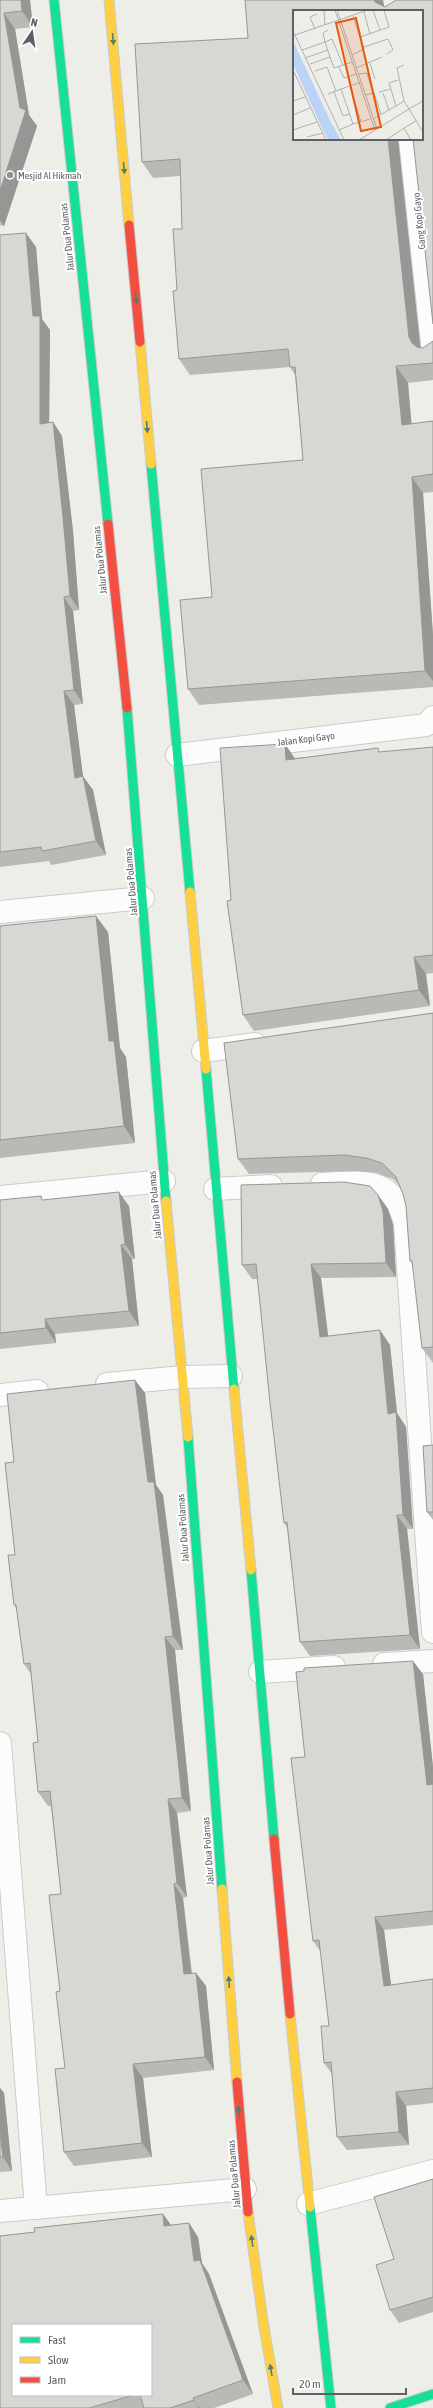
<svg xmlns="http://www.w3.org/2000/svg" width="433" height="2408" font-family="'Asap Condensed',sans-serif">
  <rect width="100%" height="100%" fill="#eeeee8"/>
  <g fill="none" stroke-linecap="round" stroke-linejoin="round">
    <defs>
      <path id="street" d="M410 139 433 352
        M177 755 426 725 433 717
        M0 912 143 898
        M203 1051 255 1044
        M322 1184C364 1182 392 1175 405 1223L433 1632
        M215 1189 271 1186
        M0 1197 164 1181
        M107 1384 183 1377 231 1376
        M0 1395 37 1391
        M384 1664 433 1661
        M260 1672 334 1667
        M0 1743 36 2208
        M308 2204 433 2171
        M0 2211 245 2189"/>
      <path id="fast" d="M54 0 108 524
        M151 464 190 892
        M127 708 166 1201
        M206 1069 234 1389
        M188 1437 222 1889
        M251 1570 274 1839
        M310 2207 331 2408
        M390 2408 433 2394"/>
      <path id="slow" d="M109 0 129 225
        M140 342 151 464
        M190 892 206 1069
        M166 1201 188 1437
        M234 1389 251 1570
        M222 1889 237 2082
        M290 2014 310 2207
        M248 2212 263 2321 278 2408"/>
      <path id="jam" d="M129 225 140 342
        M108 524 127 708
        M274 1839 290 2014
        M237 2082 248 2212"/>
    </defs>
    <use href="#street" stroke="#cbccca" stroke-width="24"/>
    <use href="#fast" stroke="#cacbca" stroke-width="11"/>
    <use href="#slow" stroke="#cacbca" stroke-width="11"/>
    <use href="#jam" stroke="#cacbca" stroke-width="11"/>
    <use href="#street" stroke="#fcfcfc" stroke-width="22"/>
    <use href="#fast" stroke="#16e098" stroke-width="9"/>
    <use href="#slow" stroke="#ffcf43" stroke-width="9"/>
    <use href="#jam" stroke="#f24e42" stroke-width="9"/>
  </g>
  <path fill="#b9b9b5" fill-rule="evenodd" d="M0 0H30L33 27 15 29 29 115 37 126 4 226 0 225Z
    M383 1 384 6 385 7 422 11 294 139H398L420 348H423L433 341V380L408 383 411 424 433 421V492L423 493 433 635V687L199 705 188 689 212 597 303 460 295 375 290 367 190 375 179 359 177 290 182 229 180 176 153 178 142 162 248 38Z
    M0 235 36 247 42 319 50 330 49 423 53 422 62 436 73 531 79 610 73 611 83 704 74 705 83 777 93 790 106 855 51 865 49 861 0 867Z
    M433 747V973L426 974 430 1006 254 1031 243 1015 231 900 295 758 381 752Z
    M0 926 108 932 120 1048 126 1057 135 1143 0 1158Z
    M433 1013V1363L422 1348 413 1264 410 1261 406 1206 403 1194 399 1185 393 1179 377 1173 355 1171 249 1174 238 1159Z
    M378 1195 388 1209 393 1225 396 1277 321 1278 328 1336 390 1345 397 1413 406 1427 413 1529H407L420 1649 310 1656 300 1642 287 1528 284 1523 258 1279H252L242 1265Z
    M0 1200H44L129 1206 135 1259H132L139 1326 55 1334 56 1343 0 1349Z
    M135 1380 145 1393 156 1485 163 1495 183 1650H175L191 1811 177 1813 187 1897 183 1898 192 1973H196L206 1986 214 2070 143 2078 152 2157 74 2166 64 2152 65 2068 60 1991 61 1894 51 1806H48L38 1792V1742L31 1674 24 1664 17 1610 14 1605 15 1555 14 1462Z
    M433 1445V1520L427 1512Z
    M423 1674 433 1767V1925L384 1930 391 1985 433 1979V2103L406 2106 409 2145 347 2150 337 2137 332 2074 324 2063 329 2026 321 1952 313 1941 305 1757Z
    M0 2088 4 2093 12 2171 0 2172Z
    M433 2179V2312L399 2323 390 2310 394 2259Z
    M163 2214 171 2225 189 2223 198 2237 202 2263 209 2274 253 2394 214 2408H0V2236L35 2232 34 2228ZM13 2325H151V2395H13Z"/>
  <path fill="#969694" d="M21 0H30L33 27 22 11Z
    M374 0H383L385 11 375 2Z
    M4 13 15 29 29 115 37 126 4 226 0 220V191L20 108Z
    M388 139H398L421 353 412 343 409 337Z
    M26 233 36 247 42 319 50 330 49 437 40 424 33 316Z
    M396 366 408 383 413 441 402 425Z
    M53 422 62 436 73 531 79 610 70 596Z
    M412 477 423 493 433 635V681L425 671Z
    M64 597 73 611 83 704 74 690Z
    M64 691 74 705 85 792 75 778Z
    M285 744 296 760H286Z
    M83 776 93 790 106 855 96 841Z
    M96 916 108 932 120 1048 126 1057 135 1143 124 1126 109 1041Z
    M414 957 426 974 430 1006 419 990Z
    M119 1192 129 1206 135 1259 125 1244Z
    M378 1195 388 1209 393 1225 396 1277 386 1263Z
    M121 1245 132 1259 139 1326 129 1311Z
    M311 1264 321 1278 330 1351 320 1337Z
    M45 1319 55 1334 56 1343 46 1328Z
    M380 1330 390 1345 397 1413 406 1427 413 1529 403 1515 388 1414Z
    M135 1380 145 1393 156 1485 163 1495 183 1650 173 1636 148 1482Z
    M397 1515 407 1529 420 1649 410 1635Z
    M165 1637 175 1650 191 1811 182 1798Z
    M413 1661 423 1674 433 1767V1793L427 1785Z
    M168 1799 177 1813 187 1897 177 1883Z
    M174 1884 183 1898 193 1988 184 1974Z
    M375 1917 384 1930 393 2000 384 1986Z
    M196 1973 206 1986 214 2070 205 2057Z
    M133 2064 143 2078 152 2157 142 2143Z
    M0 2088 4 2093 12 2171 3 2157 0 2132Z
    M396 2092 406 2106 409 2145 399 2132Z
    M163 2214 173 2228 164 2226Z
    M189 2223 198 2237 202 2263 209 2274 253 2394 243 2380 194 2261Z
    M193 2398 200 2408H199L194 2400Z"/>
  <path fill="#d7d7d3" stroke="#969694" d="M0 0H21L22 11 4 13 20 108 26 110 0 191Z
    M245 0H374L375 2 385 7 396 0H433V324L413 139H422V11H294V139H388L409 337 412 343 417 347 423 348 433 341V363L396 366 402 425 433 421V474L412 477 425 671 188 689 180 600 212 597 201 469 303 460 295 367H290L288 349 179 359 173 291 177 290 173 229H182L180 159 142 162 135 44 248 38Z
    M26 233 33 316H40V424L53 422 63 517 70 596 64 597 74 690 64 691 75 778 83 776 96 841 42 851 41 847 0 852V235Z
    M285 744 286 760 378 748 379 752 433 747V955L414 957 419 990 243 1015 227 901 231 900 220 748Z
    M96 916 109 1041H114L124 1126 0 1140V926Z
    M433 1013V1347L422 1348 412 1261H410L406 1206 403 1194 396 1177 382 1163 366 1158 344 1155 238 1159 224 1043Z
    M344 1182 370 1186 378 1195 383 1211 386 1263 311 1264 320 1337 380 1330 388 1414 396 1412 403 1515H397L410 1635 300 1642 287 1522 284 1523 270 1403 256 1264 242 1265 241 1185Z
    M119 1192 125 1244 121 1245 129 1311 45 1319 46 1328 0 1333V1200L41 1196 42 1200Z
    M135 1380 148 1482H154L173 1636 165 1637 182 1798 168 1799 177 1883 174 1884 184 1974 196 1973 205 2057 133 2064 142 2143 64 2152 55 2069 65 2068 56 1992 60 1991 49 1895 61 1894 50 1791 38 1792 33 1743 38 1742 30 1663 24 1664 16 1605H14L8 1555H15L5 1463 14 1462 7 1394Z
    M433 1445V1512H427L423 1446Z
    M413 1661 427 1785 433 1784V1911L375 1917 384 1986 433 1979V2088L396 2092 399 2132 337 2137 331 2062 324 2063 321 2026H329L319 1940 313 1941 291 1758 305 1757 296 1672 304 1671V1668Z
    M0 2132 3 2157H0Z
    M433 2179V2297L390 2310 376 2265 394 2259 374 2197Z
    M163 2214 164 2226 189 2223 194 2261 200 2260 243 2380 193 2398 194 2400 170 2408H144L140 2395H151V2325H13V2395H134L89 2408H0V2236L35 2232 34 2228Z"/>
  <defs><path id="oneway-solid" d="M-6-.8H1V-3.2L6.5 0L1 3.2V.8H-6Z"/></defs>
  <g fill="#4b8073">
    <use href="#oneway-solid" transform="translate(113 39) rotate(85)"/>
    <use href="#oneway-solid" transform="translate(124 168) rotate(85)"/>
    <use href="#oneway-solid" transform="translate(136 298) rotate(85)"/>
    <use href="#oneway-solid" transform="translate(147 427) rotate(85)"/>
    <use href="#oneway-solid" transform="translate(229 1982) rotate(-94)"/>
    <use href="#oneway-solid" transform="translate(239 2112) rotate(-94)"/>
    <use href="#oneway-solid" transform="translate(252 2241) rotate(-98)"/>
    <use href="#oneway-solid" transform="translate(271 2370) rotate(-100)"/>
  </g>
  <circle fill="#909294" stroke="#fff" stroke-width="1.5" cx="10" cy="175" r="4"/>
  <g text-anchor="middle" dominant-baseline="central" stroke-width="4" stroke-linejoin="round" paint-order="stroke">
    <g font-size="10" fill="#5d6067" stroke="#fff" text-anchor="start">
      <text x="18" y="175">Mesjid Al Hikmah</text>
    </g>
    <g font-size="10" fill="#5d6067" stroke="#fff">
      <text transform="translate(419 221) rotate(-96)">Gang Kopi Gayo</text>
      <text transform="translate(67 237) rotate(-96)">Jalur Dua Polamas</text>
      <text transform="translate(100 560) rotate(-96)">Jalur Dua Polamas</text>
      <text transform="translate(306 739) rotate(-7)">Jalan Kopi Gayo</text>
      <text transform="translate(131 882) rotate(-95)">Jalur Dua Polamas</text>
      <text transform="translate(155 1205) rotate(-95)">Jalur Dua Polamas</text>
      <text transform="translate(183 1528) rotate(-94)">Jalur Dua Polamas</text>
      <text transform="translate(208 1851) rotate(-94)">Jalur Dua Polamas</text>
      <text transform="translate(234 2174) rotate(-95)">Jalur Dua Polamas</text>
    </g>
  </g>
  <g transform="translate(293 10)">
    <rect width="130" height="130" fill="#eeeee8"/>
    <path d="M0 31 38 112 48 130H35L28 116 0 54Z" fill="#bcd3f8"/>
    <path fill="none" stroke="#b0b1b0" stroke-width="1" d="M31 0 32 15M42 0 82 120M44 0 84 119M80 0 87 20M71 2 77 24M22 19 17 7 24 4M0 21 51 130M2 25 75 0M67 27 96 17 91 0M71 37 95 29 100 40 94 44M9 40 32 32 30 23 35 20M59 45 71 39 60 6M37 47 32 32 39 29 50 55M12 48 35 40M77 53 82 69M17 54 37 47 41 58 59 52M111 55 104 58 111 91 116 99 130 91M46 57 51 68 63 64M63 58 89 47M0 60 33 130M22 61 34 57 43 81M65 64 74 63 80 83M105 70 96 73 103 96 111 91M57 76 68 112M48 79 68 72M41 82 50 106 56 104M86 82 98 79M90 83 96 100M35 84 48 79 60 114 77 109M72 85 81 83 88 104M0 91 12 87M0 105 17 98M80 109 103 96M111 118 123 111M0 120 24 112M46 120 60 114M14 127 30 123M66 130 116 99 130 122M93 130 111 118 118 130"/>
    <path fill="#e8590c" fill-opacity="0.15" stroke="#e8590c" stroke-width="2" d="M63 8 88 117 68 121 43 13Z"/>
    <rect width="130" height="130" fill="none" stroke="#5d6067" stroke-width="2"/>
  </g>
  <rect x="12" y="2324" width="140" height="72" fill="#ffffff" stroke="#bebfc2"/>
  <rect x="20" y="2337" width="20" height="6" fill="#16e098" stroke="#bebfc2"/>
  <text x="48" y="2344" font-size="12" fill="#5d6067">Fast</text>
  <rect x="20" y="2357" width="20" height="6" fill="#ffcf43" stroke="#bebfc2"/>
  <text x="48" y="2364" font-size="12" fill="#5d6067">Slow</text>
  <rect x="20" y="2377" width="20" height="6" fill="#f24e42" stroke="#bebfc2"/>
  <text x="48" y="2384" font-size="12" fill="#5d6067">Jam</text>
  <g transform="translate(32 32) rotate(13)" stroke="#ffffff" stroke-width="3" paint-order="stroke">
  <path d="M0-3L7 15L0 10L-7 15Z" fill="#5d6067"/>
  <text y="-6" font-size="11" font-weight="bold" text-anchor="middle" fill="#5d6067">N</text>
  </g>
  <path d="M293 2388v6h113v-6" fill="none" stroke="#5d6067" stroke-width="2"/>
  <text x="299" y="2388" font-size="12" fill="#5d6067" stroke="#ffffff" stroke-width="3" paint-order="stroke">20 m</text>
</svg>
